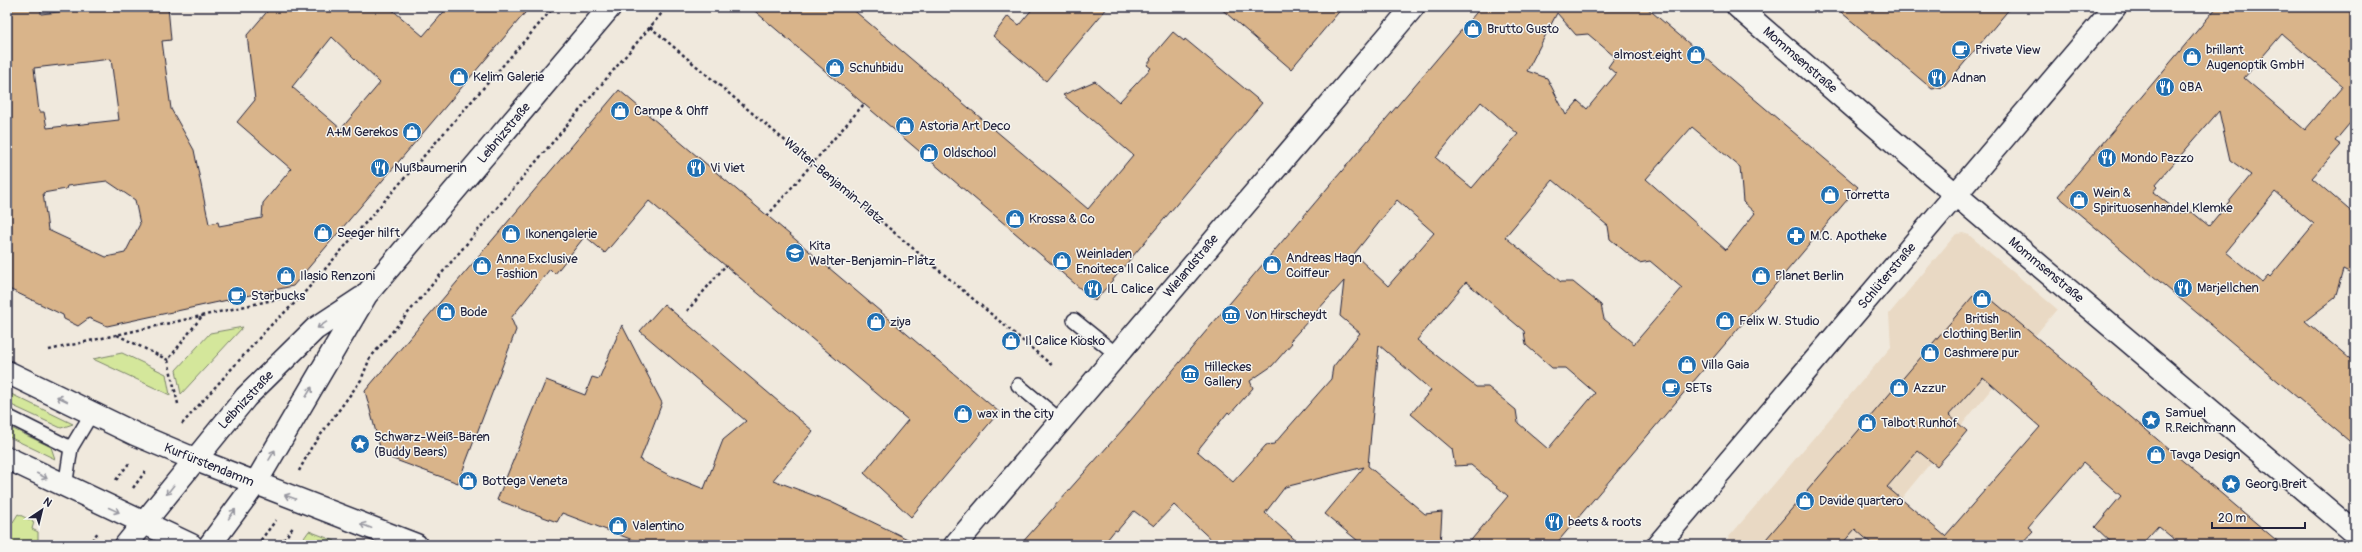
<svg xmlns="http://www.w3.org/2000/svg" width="2362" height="552" font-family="Pangolin,sans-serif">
  <rect width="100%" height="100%" fill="#f0e9dd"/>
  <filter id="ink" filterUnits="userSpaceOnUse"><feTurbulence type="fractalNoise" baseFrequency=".025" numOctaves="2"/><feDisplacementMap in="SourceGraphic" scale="8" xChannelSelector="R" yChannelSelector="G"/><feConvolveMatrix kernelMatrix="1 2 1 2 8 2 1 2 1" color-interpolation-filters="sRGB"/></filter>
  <g filter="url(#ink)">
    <path fill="#e9d9c4" d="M1963 233 1969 235 2057 309 1863 545H1722L1891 347 1889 314 1956 234Z"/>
    <path fill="#d4e79b" stroke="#7b846b" d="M243 327 181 394 176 370 210 333Z
      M122 353 166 374 170 395 93 359Z
      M7 392 73 424 61 428 7 403Z
      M7 426 51 447 55 459 7 436Z
      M18 514 34 522 32 529 38 532V545H7V520L13 522Z
      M309 531 335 541 334 545H299Z"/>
    <path fill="#d9b48a" stroke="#22223b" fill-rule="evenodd" d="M7 7H41V14L102 7H168L171 40 162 41 171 109 194 150 209 224 218 222 219 226 262 218 263 203 291 169 237 122 255 100 247 35 271 7H389L423 36 448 7H530L293 286 107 326 89 318 78 326 64 319 63 315 7 288ZM332 37 380 83 341 129 292 87ZM111 59 119 120 47 128 44 112H39L34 68ZM107 181 135 200 140 224 125 253 106 257 48 230 43 193 66 189 67 186Z
      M750 7H850L1088 209 1133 155 1063 95 1095 81 1119 102 1151 68 1147 65 1151 60 1150 59 1173 32 1184 41 1185 39 1262 103 1095 301Z
      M1034 7H1108L1046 81 993 36 1008 16 1019 25Z
      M1219 7H1343L1291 69Z
      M1481 7H1646L1858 187 1555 545H1467L1508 496 1471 465 1455 466 1452 449 1411 414 1431 390 1379 345 1368 466 1425 514 1442 512 1440 545H1363L1325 514 1364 467 1285 487 1265 513 1301 545H1217L1174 505 1154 526 1134 511 1117 531 1115 530 1103 545H1020L1124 428ZM1557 13 1576 35 1588 34 1615 57 1608 67 1616 74 1587 109 1578 101 1566 115 1547 78 1527 71ZM1481 102 1518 134 1472 188 1436 158ZM1692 127 1740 167 1743 202 1755 213 1726 250 1646 179ZM1553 180 1608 226 1610 239 1639 263 1650 261 1682 288 1634 344 1604 319 1601 305 1573 282H1561L1505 237ZM1397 200 1434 233 1388 286 1354 254ZM1344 281 1340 316 1360 333 1333 367 1331 379 1274 444 1266 445 1258 454 1233 482 1197 451 1228 412 1230 414 1253 388 1250 381 1272 366 1292 343 1290 341ZM1466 282 1524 331 1526 345 1552 368H1566L1595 393 1548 449 1518 423 1516 410 1488 387H1476L1417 340Z
      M1835 7H2011L1944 87 1932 89Z
      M2217 7H2346L2355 15V117L2335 141 2341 145 2312 178 2355 215V276L2343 270 2335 298 2305 321 2355 363V446L2058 196ZM2282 34 2343 86 2305 130 2244 78ZM2219 111 2230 160 2251 175 2209 226 2192 212 2180 213 2153 192 2157 187 2155 185ZM2275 192 2314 224 2270 277 2268 275 2262 282 2226 252Z
      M619 90 999 412 911 517 864 473 908 420 649 201 605 253 585 236 555 274 550 269 511 318 516 330 458 483 382 455 365 391Z
      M1986 295 2105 395 2282 545H2181L2158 526 2141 545H2114L2095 527 2121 496 2083 463 2028 527 2033 531 2020 545H1873L1855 529 1841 545H1761L1973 296ZM1983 377 2040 427 1945 536 1887 487 1918 451 1937 466 1953 448 1967 431 1949 415Z
      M664 304 813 431 773 480 831 502 920 545H646L562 513 557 522 497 500 546 380 585 395 592 377 599 379 622 325 662 403 640 460 671 476 704 489 723 440 746 421 640 331Z"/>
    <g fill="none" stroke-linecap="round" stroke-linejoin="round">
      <defs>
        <path id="lane" d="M1074 320 1116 354
          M1018 385 1060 420
          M7 416 71 448 65 487
          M71 448 92 413"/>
        <path id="street" d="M1738 7 1909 155 2355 533
          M955 545 1413 7
          M1658 545 2115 7"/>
        <path id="secondary" d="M7 372 135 434 194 459 416 545
          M7 458 191 545
          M126 545 246 397 315 329 362 298
          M210 545 255 484 366 295 610 7"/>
      </defs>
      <use href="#lane" stroke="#22223b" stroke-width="16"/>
      <use href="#street" stroke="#22223b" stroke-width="25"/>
      <use href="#secondary" stroke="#22223b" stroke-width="25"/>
      <path stroke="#22223b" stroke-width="2.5" stroke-dasharray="3 3" stroke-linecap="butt" d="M650 27 1054 367
        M767 216 864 104
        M687 311 726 265
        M117 335 168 360
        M49 350 295 295
        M178 404 168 360 202 316
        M182 424 270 326 298 300 554 7
        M299 471 311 448 361 380 370 358 667 7
        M116 480 130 462
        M133 488 147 469
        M88 545 99 531
        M257 545 276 520
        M280 545 294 526"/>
      <use href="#lane" stroke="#f6f6f2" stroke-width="13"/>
      <use href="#street" stroke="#f6f6f2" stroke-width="22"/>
      <use href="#secondary" stroke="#f6f6f2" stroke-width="22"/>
    </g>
    <defs><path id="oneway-shaft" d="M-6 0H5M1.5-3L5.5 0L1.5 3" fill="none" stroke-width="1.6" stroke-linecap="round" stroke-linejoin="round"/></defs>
    <g stroke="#9797a0">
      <use href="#oneway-shaft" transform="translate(322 325) rotate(146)"/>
      <use href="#oneway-shaft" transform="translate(309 392) rotate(-59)"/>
      <use href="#oneway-shaft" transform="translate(62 399) rotate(-154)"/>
      <use href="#oneway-shaft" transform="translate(272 455) rotate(-59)"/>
      <use href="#oneway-shaft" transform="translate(42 476) rotate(27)"/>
      <use href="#oneway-shaft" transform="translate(170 490) rotate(129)"/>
      <use href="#oneway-shaft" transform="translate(290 497) rotate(-160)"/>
      <use href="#oneway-shaft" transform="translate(114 510) rotate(25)"/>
      <use href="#oneway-shaft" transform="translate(232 514) rotate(-54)"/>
      <use href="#oneway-shaft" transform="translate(366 526) rotate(-159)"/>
    </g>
  </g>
  <defs>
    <symbol id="shop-disc" viewBox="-11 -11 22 22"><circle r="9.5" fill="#1f6fb2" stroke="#f6f6f2"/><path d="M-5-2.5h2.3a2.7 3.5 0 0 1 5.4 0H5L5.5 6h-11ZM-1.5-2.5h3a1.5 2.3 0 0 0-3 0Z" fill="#fff"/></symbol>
    <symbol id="cafe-disc" viewBox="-11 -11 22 22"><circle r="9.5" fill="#1f6fb2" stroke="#f6f6f2"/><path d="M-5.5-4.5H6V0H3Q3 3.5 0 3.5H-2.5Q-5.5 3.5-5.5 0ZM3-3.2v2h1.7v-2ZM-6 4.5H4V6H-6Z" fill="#fff"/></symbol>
    <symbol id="restaurant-disc" viewBox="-11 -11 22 22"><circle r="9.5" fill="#1f6fb2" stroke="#f6f6f2"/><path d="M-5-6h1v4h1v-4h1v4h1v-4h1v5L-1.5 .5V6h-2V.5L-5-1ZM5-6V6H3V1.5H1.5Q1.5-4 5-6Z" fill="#fff"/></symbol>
    <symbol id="pharmacy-disc" viewBox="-11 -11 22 22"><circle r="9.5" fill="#1f6fb2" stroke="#f6f6f2"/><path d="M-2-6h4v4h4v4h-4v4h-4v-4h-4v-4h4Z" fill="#fff"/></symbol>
    <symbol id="school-disc" viewBox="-11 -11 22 22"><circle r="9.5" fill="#1f6fb2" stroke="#f6f6f2"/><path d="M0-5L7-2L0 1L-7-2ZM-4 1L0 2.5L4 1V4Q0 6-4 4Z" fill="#fff"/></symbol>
    <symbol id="museum-disc" viewBox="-11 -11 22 22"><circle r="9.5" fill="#1f6fb2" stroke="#f6f6f2"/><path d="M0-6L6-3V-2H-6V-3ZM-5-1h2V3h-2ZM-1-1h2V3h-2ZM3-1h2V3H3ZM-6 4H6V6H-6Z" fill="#fff"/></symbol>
    <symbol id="sight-disc" viewBox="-11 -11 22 22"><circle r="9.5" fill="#1f6fb2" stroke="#f6f6f2"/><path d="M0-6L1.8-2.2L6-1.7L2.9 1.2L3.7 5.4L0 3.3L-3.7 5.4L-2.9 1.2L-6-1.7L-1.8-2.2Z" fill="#fff"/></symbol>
  </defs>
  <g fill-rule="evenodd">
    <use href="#shop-disc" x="1462" y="18" width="22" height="22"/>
    <use href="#cafe-disc" x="1950" y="39" width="22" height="22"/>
    <use href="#shop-disc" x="1685" y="44" width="22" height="22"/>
    <use href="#shop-disc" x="2181" y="46" width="22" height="22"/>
    <use href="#shop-disc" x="824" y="57" width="22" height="22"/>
    <use href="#shop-disc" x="448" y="66" width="22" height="22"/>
    <use href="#restaurant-disc" x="1926" y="67" width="22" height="22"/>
    <use href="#restaurant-disc" x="2154" y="76" width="22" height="22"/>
    <use href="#shop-disc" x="609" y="100" width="22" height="22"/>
    <use href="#shop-disc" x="894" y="115" width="22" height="22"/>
    <use href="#shop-disc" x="401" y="121" width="22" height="22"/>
    <use href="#shop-disc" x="918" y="142" width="22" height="22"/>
    <use href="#restaurant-disc" x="2096" y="147" width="22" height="22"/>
    <use href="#restaurant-disc" x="369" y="157" width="22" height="22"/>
    <use href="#restaurant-disc" x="685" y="157" width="22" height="22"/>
    <use href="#shop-disc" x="1819" y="184" width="22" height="22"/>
    <use href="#shop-disc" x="2068" y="189" width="22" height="22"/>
    <use href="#shop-disc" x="1004" y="208" width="22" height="22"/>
    <use href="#shop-disc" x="312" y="222" width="22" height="22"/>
    <use href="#shop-disc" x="500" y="223" width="22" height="22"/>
    <use href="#pharmacy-disc" x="1785" y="225" width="22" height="22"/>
    <use href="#school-disc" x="784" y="242" width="22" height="22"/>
    <use href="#shop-disc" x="1051" y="250" width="22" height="22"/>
    <use href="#shop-disc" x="1261" y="254" width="22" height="22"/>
    <use href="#shop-disc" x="471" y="255" width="22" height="22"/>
    <use href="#shop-disc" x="275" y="265" width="22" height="22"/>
    <use href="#shop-disc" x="1750" y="265" width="22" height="22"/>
    <use href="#restaurant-disc" x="2172" y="277" width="22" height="22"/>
    <use href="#restaurant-disc" x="1082" y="278" width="22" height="22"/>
    <use href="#cafe-disc" x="226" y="285" width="22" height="22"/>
    <use href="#shop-disc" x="1971" y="288" width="22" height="22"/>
    <use href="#shop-disc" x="435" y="301" width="22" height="22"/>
    <use href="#museum-disc" x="1220" y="304" width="22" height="22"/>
    <use href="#shop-disc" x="1714" y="310" width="22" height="22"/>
    <use href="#shop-disc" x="865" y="311" width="22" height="22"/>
    <use href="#shop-disc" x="1000" y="330" width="22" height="22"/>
    <use href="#shop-disc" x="1919" y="342" width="22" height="22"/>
    <use href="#shop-disc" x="1676" y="354" width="22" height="22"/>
    <use href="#museum-disc" x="1179" y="363" width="22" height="22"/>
    <use href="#cafe-disc" x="1660" y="377" width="22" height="22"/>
    <use href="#shop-disc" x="1888" y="377" width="22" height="22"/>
    <use href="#shop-disc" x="952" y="403" width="22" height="22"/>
    <use href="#sight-disc" x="2140" y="409" width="22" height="22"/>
    <use href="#shop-disc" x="1856" y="412" width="22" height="22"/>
    <use href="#sight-disc" x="349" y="433" width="22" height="22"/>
    <use href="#shop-disc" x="2145" y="444" width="22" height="22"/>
    <use href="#shop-disc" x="457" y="470" width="22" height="22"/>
    <use href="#sight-disc" x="2220" y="473" width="22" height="22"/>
    <use href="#shop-disc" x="1794" y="490" width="22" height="22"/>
    <use href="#restaurant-disc" x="1543" y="511" width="22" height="22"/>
    <use href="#shop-disc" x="607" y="515" width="22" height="22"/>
  </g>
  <g text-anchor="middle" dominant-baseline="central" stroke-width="3" stroke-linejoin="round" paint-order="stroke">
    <g font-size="13" fill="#22223b" stroke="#f6f6f2" text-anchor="start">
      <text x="1487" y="29">Brutto Gusto</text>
      <text x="1975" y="50">Private View</text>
      <text x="2206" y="50">brillant<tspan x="2206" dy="15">Augenoptik GmbH</tspan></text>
      <text x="1682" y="55" text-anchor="end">almost.eight</text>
      <text x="849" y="68">Schuhbidu</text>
      <text x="473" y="77">Kelim Galerie</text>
      <text x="1951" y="78">Adnan</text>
      <text x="2179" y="87">QBA</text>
      <text x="634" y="111">Campe &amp; Ohff</text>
      <text x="919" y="126">Astoria Art Deco</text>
      <text x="398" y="132" text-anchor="end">A+M Gerekos</text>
      <text x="943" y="153">Oldschool</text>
      <text x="2121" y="158">Mondo Pazzo</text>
      <text x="394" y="168">Nußbaumerin</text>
      <text x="710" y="168">Vi Viet</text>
      <text x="2093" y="193">Wein &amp;<tspan x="2093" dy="15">Spirituosenhandel Klemke</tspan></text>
      <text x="1844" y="195">Torretta</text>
      <text x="1029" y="219">Krossa &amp; Co</text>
      <text x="337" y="233">Seeger hilft</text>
      <text x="525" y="234">Ikonengalerie</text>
      <text x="1810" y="236">M.C. Apotheke</text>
      <text x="809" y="246">Kita<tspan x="809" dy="15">Walter-Benjamin-Platz</tspan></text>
      <text x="1076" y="254">Weinladen<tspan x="1076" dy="15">Enoiteca Il Calice</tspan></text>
      <text x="1286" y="258">Andreas Hagn<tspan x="1286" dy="15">Coiffeur</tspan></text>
      <text x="496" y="259">Anna Exclusive<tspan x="496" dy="15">Fashion</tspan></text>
      <text x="300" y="276">Ilasio Renzoni</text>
      <text x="1775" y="276">Planet Berlin</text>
      <text x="2197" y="288">Marjellchen</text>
      <text x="1107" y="289">IL Calice</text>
      <text x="251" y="296">Starbucks</text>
      <text x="460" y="312">Bode</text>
      <text x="1245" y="315">Von Hirscheydt</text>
      <text x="1982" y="319" text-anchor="middle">British<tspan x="1982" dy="15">clothing Berlin</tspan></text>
      <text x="1739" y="321">Felix W. Studio</text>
      <text x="890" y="322">ziya</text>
      <text x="1025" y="341">Il Calice Kiosko</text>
      <text x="1944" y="353">Cashmere pur</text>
      <text x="1701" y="365">Villa Gaia</text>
      <text x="1204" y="367">Hilleckes<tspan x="1204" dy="15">Gallery</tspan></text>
      <text x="1685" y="388">SETs</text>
      <text x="1913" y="388">Azzur</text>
      <text x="2165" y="413">Samuel<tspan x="2165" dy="15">R.Reichmann</tspan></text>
      <text x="977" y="414">wax in the city</text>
      <text x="1881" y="423">Talbot Runhof</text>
      <text x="374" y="437">Schwarz-Weiß-Bären<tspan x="374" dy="15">(Buddy Bears)</tspan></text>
      <text x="2170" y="455">Tavga Design</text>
      <text x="482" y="481">Bottega Veneta</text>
      <text x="2245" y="484">Georg Breit</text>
      <text x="1819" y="501">Davide quartero</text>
      <text x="1568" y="522">beets &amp; roots</text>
      <text x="632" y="526">Valentino</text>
    </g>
    <g font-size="13" fill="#22223b" stroke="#f6f6f2">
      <text transform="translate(1800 60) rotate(41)">Mommsenstraße</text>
      <text transform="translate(504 133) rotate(-50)">Leibnizstraße</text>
      <text transform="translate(834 181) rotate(40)">Walter-Benjamin-Platz</text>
      <text transform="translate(1191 266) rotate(-50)">Wielandstraße</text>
      <text transform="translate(2046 270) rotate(40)">Mommsenstraße</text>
      <text transform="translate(1887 276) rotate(-50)">Schlüterstraße</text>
      <text transform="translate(246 400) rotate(-47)">Leibnizstraße</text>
      <text transform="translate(209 465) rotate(22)">Kurfürstendamm</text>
    </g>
  </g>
  <rect width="2362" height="552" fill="none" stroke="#f6f6f2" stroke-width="24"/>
  <rect x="12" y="12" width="2338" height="528" fill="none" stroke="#22223b" stroke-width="1.5" filter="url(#ink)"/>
  <g transform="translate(42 510) rotate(35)" stroke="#f6f6f2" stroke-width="3" paint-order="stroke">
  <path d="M0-3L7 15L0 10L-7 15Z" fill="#22223b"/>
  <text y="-6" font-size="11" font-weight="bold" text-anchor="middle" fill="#22223b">N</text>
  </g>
  <path d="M2212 522v6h93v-6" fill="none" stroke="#22223b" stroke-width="2"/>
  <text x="2218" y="522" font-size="12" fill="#22223b" stroke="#f6f6f2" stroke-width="3" paint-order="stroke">20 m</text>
</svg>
